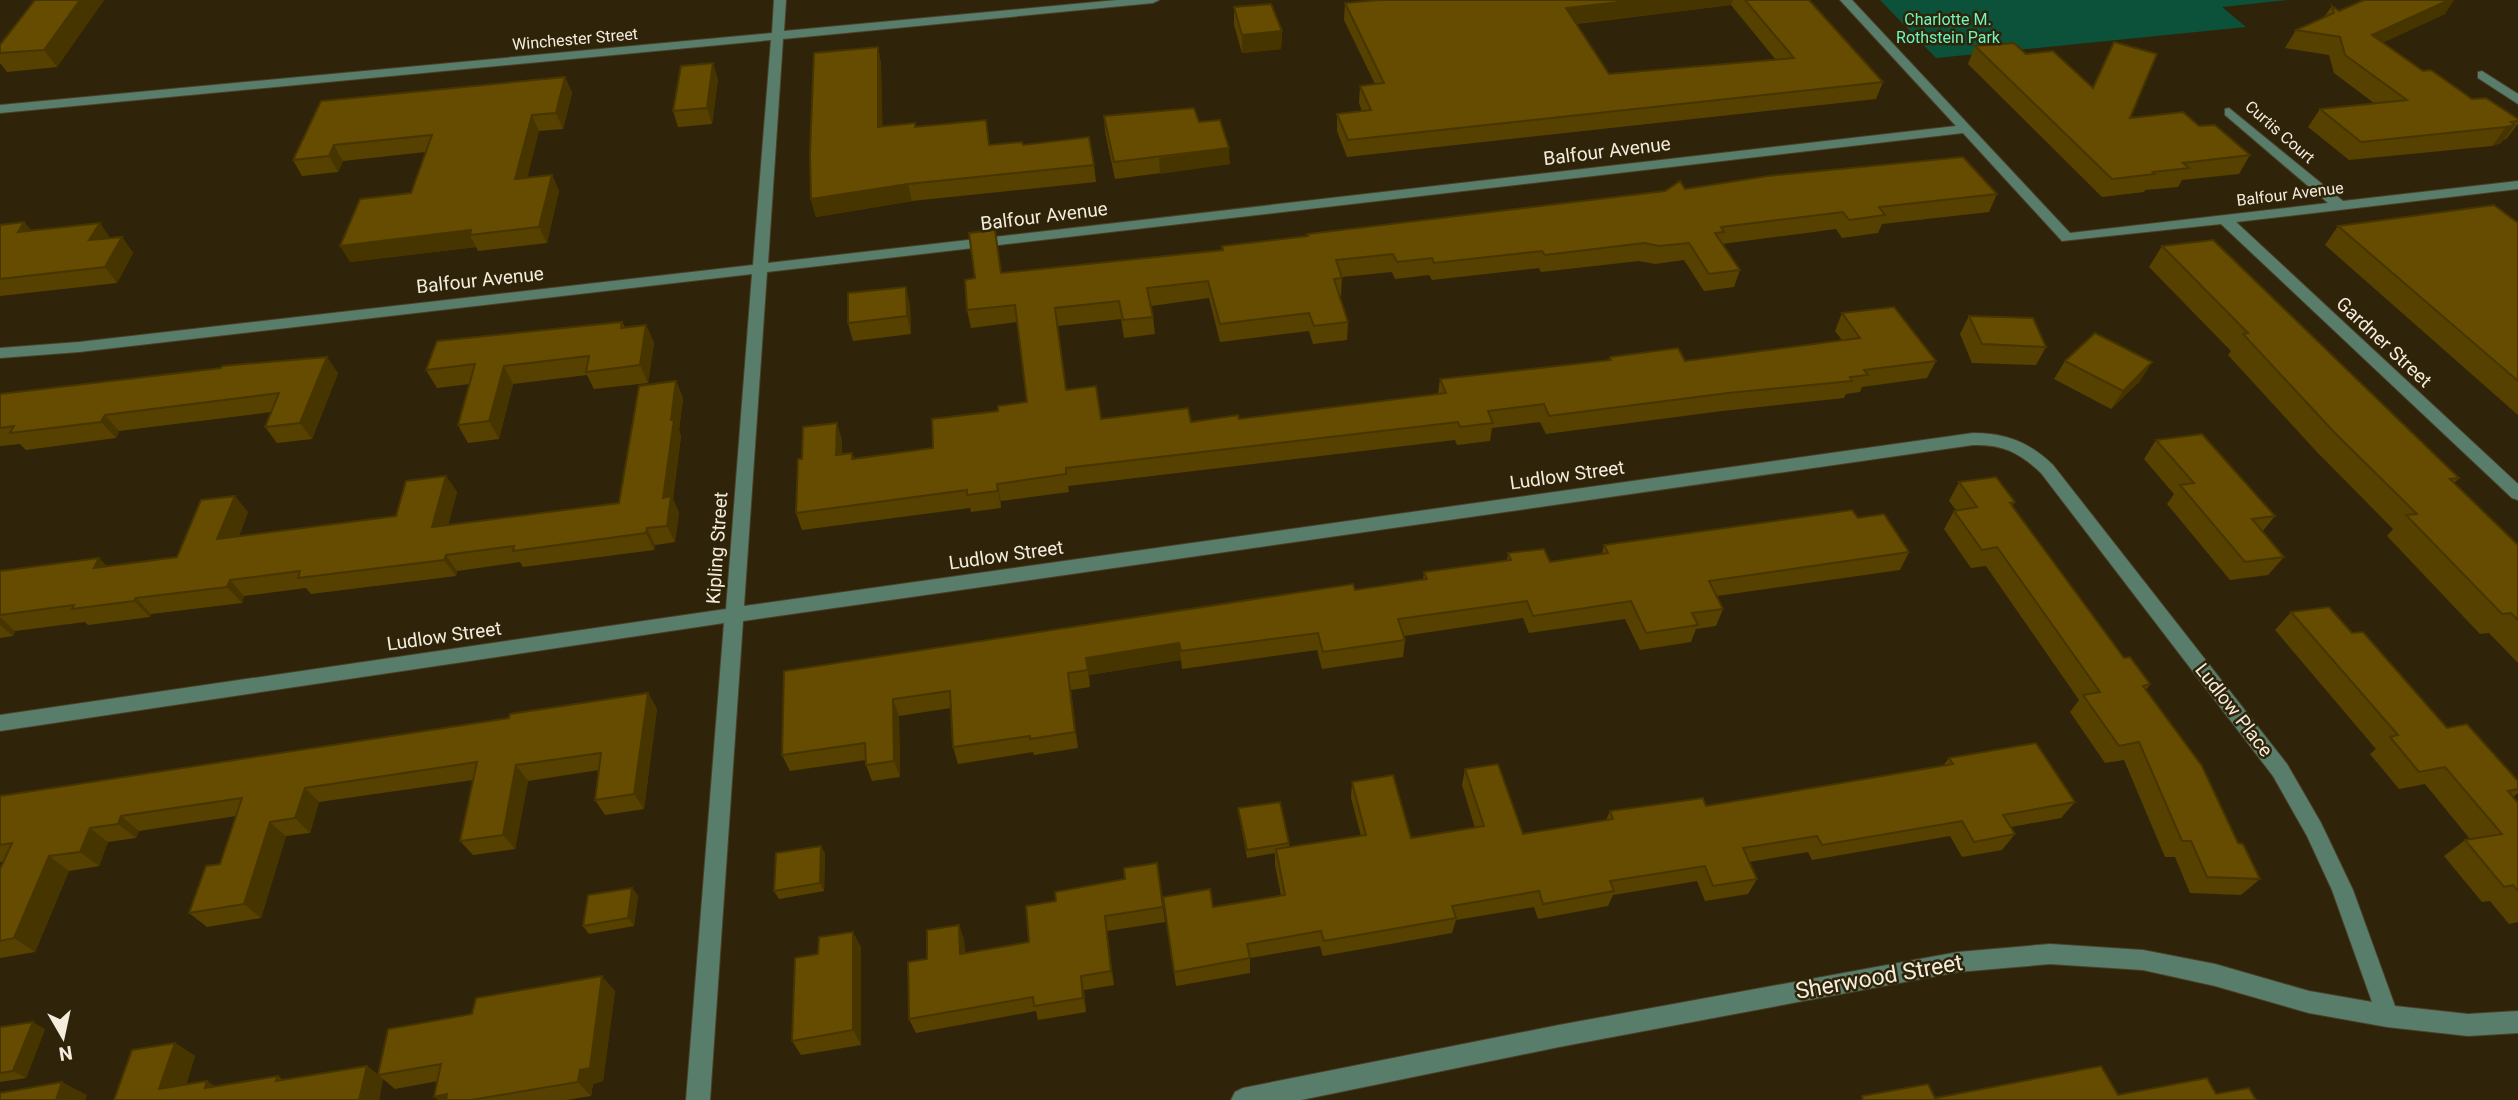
<svg xmlns="http://www.w3.org/2000/svg" width="2518" height="1100" font-family="Roboto,sans-serif">
  <rect width="100%" height="100%" fill="#2f240a"/>
  <path fill="#0c523a" d="M1880 0H2287L2222 7 2246 27 1936 58Z"/>
  <g fill="none" stroke-linecap="round" stroke-linejoin="round">
    <defs>
      <path id="minor" d="M774 0H786L784 31 1117 0H1159L1153 3 783 39 768 263 1956 126 1840 0H1852L2070 233 2328 203 2225 115V109L2229 108 2343 201 2518 181V189L2236 222 2518 484V500L2512 498 2221 224 2062 241 1963 133 767 272 744 606 1973 433C2006 433 2029 442 2053 465L2287 764 2321 823 2353 890 2395 1006 2468 1014 2518 1011V1033L2468 1036 2387 1027 2309 1013 2215 986 2143 970 2050 964 1958 972 1559 1047 1301 1100H1231L1235 1092 1243 1088 1559 1025 1958 952 2050 944 2143 950 2215 964 2309 991 2372 1002 2332 890 2307 836 2273 776 2041 473C2020 453 2003 444 1973 445L743 621 710 1100H686L724 623 0 731V715L726 609 752 274 79 352 0 358V348L79 342 753 265 771 40 0 113V105L772 33Z
        M2482 71 2518 94V104L2478 78V72Z"/>
    </defs>
    <use href="#minor" stroke="#4b4028" stroke-width="2"/>
    <use href="#minor" fill="#597d6b" fill-rule="evenodd"/>
  </g>
  <path fill="#574100" fill-rule="evenodd" d="M35 0H104L57 67 7 72 0 63V45Z
    M1379 0H1809L1883 82 1876 99 1347 157 1337 131V114L1362 111 1359 103 1360 86 1375 84 1344 20 1345 3ZM1731 5 1776 60 1609 74 1576 24Z
    M2332 6 2339 11 2445 14 2383 42 2423 71 2472 99 2518 119V124L2506 139 2503 140 2501 143 2492 146 2349 160 2308 127 2320 109 2374 103 2334 73 2329 55 2285 48 2296 30 2324 17Z
    M1234 7 1282 31 1281 49 1242 53 1234 25Z
    M2114 42 2130 118 2199 126 2250 155 2239 174 2182 180 2178 187 2145 190 2144 192 2102 197 1968 64 1975 46 2026 54 2092 88Z
    M878 47 881 64 882 126 915 123 916 127 990 145H1023L1094 165 1096 182 912 201 816 217 811 199Z
    M565 77 572 93 563 129 539 131 527 178 552 175 559 191 547 243 478 251 476 247 350 262 411 193 426 152 343 161 338 172 302 176 293 160 321 101Z
    M718 79 712 124 678 127 673 111Z
    M1104 116 1199 122 1230 164 1115 179 1105 132Z
    M1685 189 1997 194 1989 212 1882 224 1878 233 1842 238 1836 229 1722 244 1740 270 1734 287 1704 291 1684 260 1655 264 1639 261 1541 272 1539 268 1432 280 1429 275 1395 279 1392 272 1342 277 1341 296H1339L1348 322 1347 340 1313 344 1309 331 1220 342 1209 298 1151 306 1153 317 1155 334 1124 338 1121 319 1058 326 1066 390 1101 419 1191 422 1239 419 1438 394 1440 379 1609 360 1610 357 1685 361 1842 340 1835 331 1842 313 1936 361 1927 378 1862 387 1860 392 1846 394 1844 398 1722 411 1546 434 1540 422 1492 428 1490 441 1457 445 1455 440 1068 486 1069 492 1001 501V508L971 512 970 508 802 530 796 513 802 459 842 440V454L852 453 854 458 933 448 998 411 1027 402 1017 322 971 328 967 310 975 278 1002 273 1222 250V246L1307 237V234Z
    M24 222 31 230 111 238 122 237 133 253 117 283 0 296V225Z
    M2518 223V415L2325 245 2338 226Z
    M2162 246 2459 478 2454 483 2518 545V663L2489 633 2480 634 2387 536 2393 529 2316 451 2228 355 2231 351 2149 267Z
    M910 305 911 334 853 341 848 323Z
    M1969 316 2046 347 2036 365 1972 363 1960 334Z
    M622 322 625 327 646 325 654 343 648 383 594 389 587 375 513 384 499 439 468 443 458 425 470 384 437 388 426 370Z
    M2065 361 2152 362 2140 381 2111 409 2054 379Z
    M338 373 312 439 277 443 265 427 271 412 119 431 116 438 26 450 20 444 0 446V394Z
    M676 381 683 398 679 430 681 436 673 499 679 513 675 542 655 545 654 550 523 567 520 562 457 571 456 576 311 594 306 588 244 596 242 603 151 614 150 617 88 625 85 622 15 631 13 636 0 638V570L1 571 107 566 177 557 248 512 239 536 396 516 446 476 457 492 448 525 619 503Z
    M2156 440 2275 516 2262 532 2284 557 2268 575 2230 580 2167 504 2174 494 2144 459Z
    M1959 482 2015 502 2012 506 2124 658 2150 684 2146 690 2260 879 2241 895 2190 893 2175 857H2165L2124 760 2105 763 2070 712 2079 700 1986 566 1971 568 1944 529 1954 511 1956 510 1949 501Z
    M1858 518 1909 552 1900 570 1717 596 1723 609 1716 626 1696 629 1691 642 1640 650 1625 619 1529 633 1523 618 1404 636 1405 640 1403 657 1322 669 1317 650 1182 669 1181 660 1089 675 1090 687 1071 690 1078 748 1034 755 1033 752 958 764 953 747 951 708 899 716 900 777 872 781 866 765V760L790 771 782 755 784 671 1423 580 1424 572 1507 561 1508 553 1550 562 1602 554 1604 545Z
    M2291 612 2352 633 2447 728 2518 781V793L2513 797 2518 803V922L2509 924 2490 901 2482 902 2444 856 2465 840 2470 839 2425 784 2399 789 2370 754 2376 749 2275 630Z
    M648 693 657 709 644 809 605 815 595 800 599 770 528 781 515 849 473 855 460 841 473 780 319 802 310 833 286 836 261 918 207 927 189 913 220 864 236 816 139 831 136 838 108 842 99 866 69 871 35 952 0 958V869L3 862H0V796L509 718Z
    M1949 758 2075 802 2061 818 2011 827 2015 834 2002 850 1962 857 1950 836 1812 860 1808 852 1749 862 1757 879 1748 894 1705 901 1697 881 1613 895 1608 906 1538 919 1534 907 1456 920 1452 933 1323 956 1320 946 1250 958V973L1176 986 1163 897 1213 907 1281 895 1275 865V853L1247 858 1239 816 1238 808 1289 843V847L1361 836 1351 798 1352 782 1411 838 1475 828 1462 785 1465 769 1523 834 1606 820 1610 811 1706 806 1943 766Z
    M821 846 825 854 824 891 779 899 774 891Z
    M632 888 638 896 634 926 589 934 583 926Z
    M1026 906 1163 907 1165 922 1107 931 1114 985 1084 990 1086 1012 1038 1020 1036 1011 916 1033 909 1019 927 959 959 925 964 940 965 953 1029 942Z
    M861 947V1045L801 1055 792 1041 818 954Z
    M615 991 603 1081 593 1084 591 1096 566 1100H438V1081L395 1089 383 1079 379 1100H114L175 1043 195 1056 186 1085 215 1087 278 1076 283 1080 367 1066 378 1075Z
    M0 1027 45 1029 26 1078 0 1082Z"/>
  <path fill="#473500" d="M80 0H104L57 67 44 50Z
    M1637 0H1733L1731 5 1563 25 1566 8Z
    M2449 0H2454L2445 14 2361 53 2372 35Z
    M1282 31 1281 49 1242 53V35Z
    M878 47 881 64 883 144 878 127Z
    M713 63 718 79 712 124 707 108Z
    M565 77 572 93 563 129 556 113Z
    M532 115 539 131 523 195 515 179Z
    M2515 125 2501 143 2492 146 2506 127Z
    M334 145 343 161 338 172 329 156Z
    M1229 148 1230 164 1160 174 1159 158Z
    M552 175 559 191 547 243 539 227Z
    M908 184 912 201 816 217 811 199Z
    M24 222 37 238 18 232Z
    M100 223 111 239 89 240Z
    M471 230 470 235 476 247 350 262 340 246Z
    M122 237 133 253 117 283 105 267Z
    M906 287 910 305 911 334 907 316Z
    M646 325 654 343 648 383 640 365Z
    M327 357 338 373 312 439 300 423Z
    M2152 362 2140 381 2111 409 2123 391Z
    M504 366 513 384 499 439 489 421Z
    M676 381 683 398 679 430 681 436 673 499 679 513 675 542 667 526 663 498 671 420Z
    M105 415 119 431 116 438 101 422Z
    M837 423 842 440V472L836 455Z
    M446 476 457 492 443 544 432 527Z
    M997 484 1001 501V508L998 491Z
    M235 496 248 512 231 555 217 539Z
    M647 528 655 545 654 550 646 533Z
    M446 555 457 571 456 576 444 560Z
    M99 558 115 574 94 568Z
    M230 580 244 596 242 603 227 587Z
    M136 598 151 614 150 617 134 601Z
    M0 617 15 631 13 636 0 625Z
    M1179 643 1181 660 1089 675 1090 687 1086 658Z
    M1068 673 1071 690 1078 748 1075 732Z
    M648 693 657 709 644 809 634 794Z
    M893 699 899 716 900 777 894 761Z
    M516 765 528 781 515 849 503 835Z
    M305 788 319 802 310 833 295 818Z
    M121 816 139 831 136 838 118 824Z
    M270 822 286 836 261 918 244 904Z
    M90 828 108 842 99 866 80 852Z
    M821 846 825 854 824 891 820 883Z
    M49 856 69 871 35 952 14 938Z
    M632 888 638 896 634 926 628 918Z
    M1105 916 1107 931 1114 985 1111 971Z
    M959 925 964 940 965 968 960 954Z
    M853 932 861 947V1045L853 1030Z
    M602 976 615 991 603 1081 593 1084 591 1096 578 1082Z
    M1081 976 1084 990 1086 1012 1083 998Z
    M33 1022 45 1029 26 1078 13 1071Z
    M175 1043 195 1056 181 1100 159 1089Z
    M367 1066 383 1079 379 1100H359Z
    M207 1081 227 1094 205 1088Z
    M62 1082 87 1095 85 1100H56Z
    M447 1094 454 1100H438L434 1097Z"/>
  <path fill="#654c00" stroke="#473500" stroke-width="2" d="M35 0H80L44 50 0 53V45Z
    M1379 0H1637L1566 8 1609 74 1794 58 1745 0H1809L1883 82 1348 140 1337 114 1371 110 1360 86 1384 83 1345 3Z
    M2364 0H2449L2372 35 2423 71 2431 70 2472 99 2486 98 2518 119V121L2511 122 2515 125 2506 127 2361 142 2320 109 2407 100 2345 55 2340 37 2296 30 2334 13 2332 6 2339 11Z
    M1271 4 1282 31 1242 35 1234 7Z
    M2114 42 2157 54 2130 118 2183 112 2199 126 2215 125 2250 155 2183 163 2189 168 2153 172 2155 174 2112 179 1975 46 2014 43 2026 54 2053 51 2093 88Z
    M878 47V127L915 123V127L986 120 989 145 1022 142 1023 145 1089 137 1094 165 908 184 811 199 810 152 814 53Z
    M713 63 707 108 673 111 681 66Z
    M565 77 556 113 532 115 515 179 552 175 539 227 470 235 471 230 340 246 360 199 411 193 432 135 334 145 329 156 293 160 321 101Z
    M1194 108 1199 122 1220 120 1229 148 1114 162 1104 116Z
    M1963 157 1997 194 1879 207 1885 215 1849 220 1843 212 1721 227 1724 232 1715 233 1740 270 1709 274 1689 243 1659 246 1644 243 1545 255 1542 251 1434 263 1432 258 1397 262 1393 254 1336 260 1342 278 1334 279 1348 322 1314 326 1309 313 1220 324 1208 281 1147 288 1153 317 1123 320 1119 301 1055 308 1066 390 1096 386 1101 419 1188 408 1191 422 1238 415 1239 419 1446 393 1440 379 1611 360 1610 357 1678 348 1685 361 1860 338 1842 313 1894 307 1936 361 1864 370 1868 375 1850 377 1852 381 1728 393 1549 416 1544 404 1488 411 1493 423 1460 427 1458 422 1066 468V474L997 484 998 491 967 495V490L796 513 798 459H802L803 427 837 423 836 455 852 453V459L933 448 932 419 998 411V406L1027 402 1015 305 967 310 965 280 975 278 969 233 995 230 1001 273 1223 250 1222 246 1308 236 1307 234 1665 191 1680 181 1685 189 1768 176Z
    M2494 205 2518 223V381L2338 226Z
    M24 222 18 232 100 223 89 240 122 237 105 267 0 279V225Z
    M2213 240 2459 478 2450 479 2518 545V620L2511 613 2502 614 2406 515 2417 514 2333 431 2243 334 2248 333 2162 246Z
    M906 287 907 316 848 323V293Z
    M1969 316 2033 318 2046 347 1982 344Z
    M622 322 621 328 646 325 640 365 586 372 589 356 504 366 489 421 458 425 475 364 426 370 437 341Z
    M2095 333 2152 362 2123 391 2065 361Z
    M327 357 300 423 265 427 279 393 105 415 101 422 10 433 14 426 0 428V394L221 368 222 366Z
    M676 381 671 420H674L663 498 671 496 667 526 647 528 646 533 513 551 514 546 446 555 444 560 298 578 300 571 230 580 227 587 136 598 134 601 72 609 74 605 0 615V571L99 558 94 568 177 557 201 500 235 496 217 539 396 516 406 481 446 476 432 527 619 503 639 386Z
    M2202 434 2275 516 2252 519 2284 557 2245 562 2180 485 2194 483 2156 440Z
    M1996 477 2015 502 2010 503 2124 658 2130 657 2150 684 2143 686 2202 766 2238 843 2243 844 2260 879 2207 877 2191 841H2182L2139 742 2119 746 2083 695 2100 692 1997 547 1982 550 1954 511 1977 507 1959 482Z
    M1852 510 1858 518 1884 514 1909 552 1709 581 1723 609 1692 613 1698 625 1646 633 1631 601 1533 616 1527 601 1398 619 1405 640 1323 652 1318 633 1181 651 1179 643 1086 658 1088 670 1068 673 1075 732 1030 739V736L953 747 950 691 893 699 894 761 866 765 865 743 782 755 784 671 1353 584 1355 590 1427 579 1424 572 1511 560 1508 553 1544 549 1550 562 1608 553 1604 545Z
    M2329 607 2352 633 2363 632 2447 728 2467 724 2518 781V789L2508 791 2518 803V891L2513 885 2504 887 2465 840 2502 834 2445 767 2419 772 2390 737 2398 735 2291 612Z
    M648 693 634 794 595 800 601 753 516 765 503 835 460 841 477 762 305 788 295 818 270 822 244 904 189 913 206 866 220 864 242 798 121 816 118 824 90 828 80 852 49 856 14 938 0 941V869L12 843 0 845V796L509 718 510 714Z
    M2036 743 2075 802 2003 815 2015 834 1974 842 1962 821 1822 845 1817 836 1743 848 1757 879 1713 886 1705 866 1610 881 1614 891 1543 904 1539 891 1452 906 1456 918 1324 941 1321 931 1247 944 1250 958 1174 972 1163 897 1210 889 1213 907 1285 895 1276 849 1366 835 1352 782 1393 775 1411 838 1484 826 1465 769 1498 764 1523 834 1613 819 1610 811 1703 798 1706 806 1953 764 1949 758Z
    M1280 802 1289 843 1247 850 1238 808Z
    M821 846 820 883 774 891 776 853Z
    M1157 863 1163 907 1105 916 1111 971 1081 976 1083 998 1034 1006 1033 997 909 1019 908 962 927 959V930L959 925 960 954 1029 942 1026 906 1056 901 1055 892 1125 879 1124 868Z
    M632 888 628 918 583 926 588 895Z
    M853 932V1030L792 1041 795 958 818 954 819 937Z
    M602 976 590 1068 580 1070 578 1082 471 1100H446L447 1094 434 1097 441 1064 378 1075 388 1029 472 1014 476 998Z
    M33 1022 13 1071 0 1073V1027Z
    M175 1043 159 1089 207 1081 205 1088 278 1076 276 1081 367 1066 359 1100H114L132 1050Z
    M2101 1066 2118 1095 2207 1078 2216 1094 2249 1088 2256 1100H1863L1862 1096 1928 1084 1935 1098Z
    M62 1082 56 1100H0V1093Z"/>
  <g text-anchor="middle" dominant-baseline="central" stroke-width="5" stroke-linejoin="round" paint-order="stroke">
    <g font-size="16" fill="#70f6c0" stroke="#2f240a">
      <text x="1948" y="19">Charlotte M.<tspan x="1948" dy="18">Rothstein Park</tspan></text>
    </g>
    <g font-size="16" fill="#f4eddd" stroke="#2f240a">
      <text transform="translate(575 39) rotate(-5)">Winchester Street</text>
      <text transform="translate(2280 132) rotate(41)">Curtis Court</text>
      <text transform="translate(2290 194) rotate(-7)">Balfour Avenue</text>
    </g>
    <g font-size="19" fill="#f4eddd" stroke="#2f240a">
      <text transform="translate(1607 151) rotate(-7)">Balfour Avenue</text>
      <text transform="translate(1044 216) rotate(-7)">Balfour Avenue</text>
      <text transform="translate(480 280) rotate(-6)">Balfour Avenue</text>
      <text transform="translate(2384 342) rotate(43)">Gardner Street</text>
      <text transform="translate(1567 475) rotate(-8)">Ludlow Street</text>
      <text transform="translate(717 548) rotate(-86)">Kipling Street</text>
      <text transform="translate(1006 555) rotate(-8)">Ludlow Street</text>
      <text transform="translate(444 636) rotate(-8)">Ludlow Street</text>
      <text transform="translate(2234 710) rotate(52)">Ludlow Place</text>
    </g>
    <g font-size="23" fill="#f4eddd" stroke="#2f240a">
      <text transform="translate(1879 977) rotate(-10)">Sherwood Street</text>
    </g>
  </g>
  <g transform="translate(63 1037) rotate(171)" stroke="#2f240a" stroke-width="5" paint-order="stroke">
  <path d="M0-5L12 26L0 18L-12 26Z" fill="#f4eddd"/>
  <text y="-10" font-size="19" font-weight="bold" text-anchor="middle" fill="#f4eddd">N</text>
  </g>
</svg>
